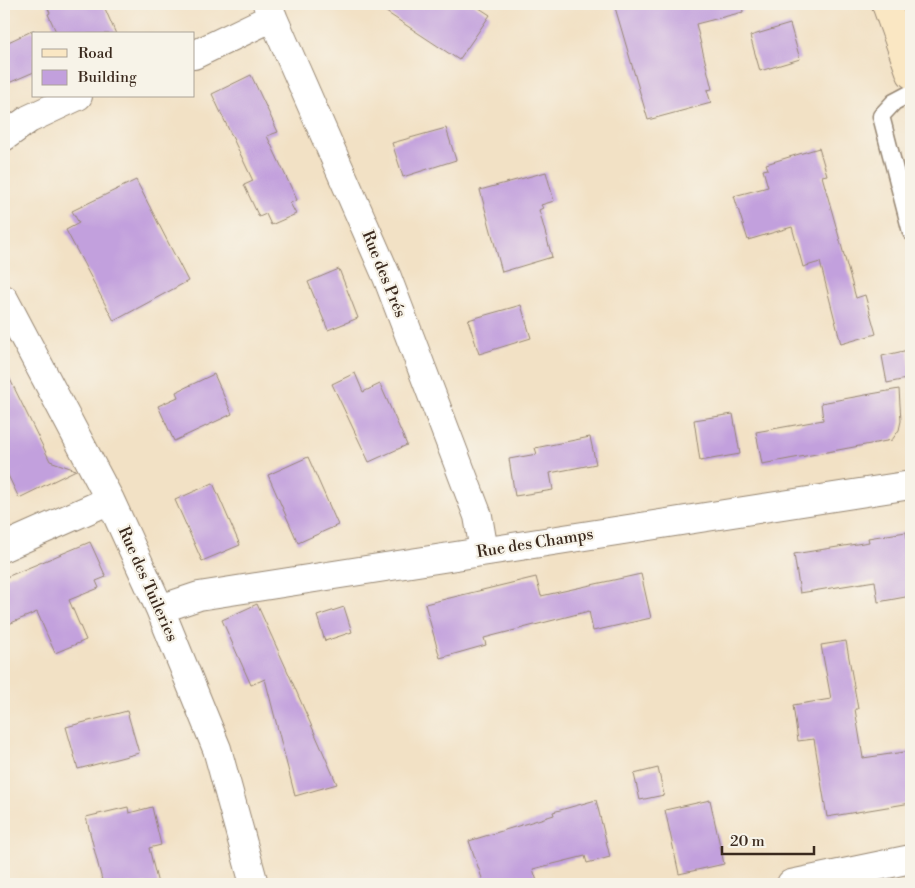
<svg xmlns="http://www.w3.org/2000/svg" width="915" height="888" font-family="'Libre Bodoni',serif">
  <rect width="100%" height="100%" fill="#f7f3e8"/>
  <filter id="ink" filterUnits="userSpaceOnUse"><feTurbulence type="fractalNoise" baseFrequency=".02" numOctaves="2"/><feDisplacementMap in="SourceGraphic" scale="10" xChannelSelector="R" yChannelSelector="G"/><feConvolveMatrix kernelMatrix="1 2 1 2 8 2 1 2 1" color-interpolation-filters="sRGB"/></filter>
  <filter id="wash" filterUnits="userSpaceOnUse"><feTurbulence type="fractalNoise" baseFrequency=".0096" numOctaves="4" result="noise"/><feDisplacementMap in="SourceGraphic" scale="20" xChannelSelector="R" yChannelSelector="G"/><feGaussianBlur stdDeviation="1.12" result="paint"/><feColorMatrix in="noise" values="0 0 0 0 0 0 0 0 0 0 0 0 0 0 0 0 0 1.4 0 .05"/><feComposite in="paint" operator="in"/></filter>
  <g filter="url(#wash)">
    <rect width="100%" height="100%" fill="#f2e1c5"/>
    <g id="blocks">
      <path fill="#c2a0dd" d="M46 4H103L116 34H57L48 14 50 13Z
        M374 4H473L490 15 459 60Z
        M614 4H742L743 12 696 24 712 89 707 90 711 103 648 120Z
        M790 24 800 59 760 71 750 36Z
        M34 30V72L4 85V44Z
        M251 75 278 132 267 136 297 200 290 203 296 214 271 225 266 214 259 217 244 185 253 181 212 94Z
        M446 128 456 160 403 177 392 143Z
        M819 148 827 175 822 176 856 298 865 295 876 334 841 344 820 262 803 267 792 227 748 240 734 196 768 187 763 170 768 169 766 164Z
        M546 172 554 201 541 205 543 208 539 210 552 257 502 272 480 190Z
        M136 180 188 281 114 321 66 230 79 223 72 211Z
        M339 269 358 318 328 330 308 282Z
        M521 305 531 338 479 354 468 320Z
        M908 350 911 378 887 383 882 356Z
        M4 367 50 461 76 470 19 498 4 467Z
        M355 373 363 392 380 384 407 445 369 462 332 384Z
        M214 374 232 414 174 441 158 406 178 397 176 392Z
        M899 389 901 421 899 430 892 440 762 464 756 432 823 420 821 403Z
        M733 414 740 454 700 461 694 420Z
        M590 437 596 464 550 473 553 490 515 496 509 459 537 454 535 448Z
        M308 457 338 525 298 543 268 475Z
        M213 483 240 545 202 561 175 500Z
        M906 532 909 551H911V596L878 602 875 581 800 593 794 554 869 542 868 538Z
        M90 542 106 577 96 581 99 588 69 600 86 640 55 653 37 612 4 626V578Z
        M641 574 651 618 593 631 589 611 484 638 486 645 440 658 425 604 536 577 541 596Z
        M257 604 287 670 337 784 295 796 265 679 251 685 222 620Z
        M344 607 352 632 325 641 317 616Z
        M846 641 858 709H855L863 758 911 751V803L827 817 814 739 798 741 793 705 831 699 821 645Z
        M127 711 139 753 78 769 66 727Z
        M658 768 664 795 640 800 634 774Z
        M596 800 610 857 587 863 585 856 533 869 538 884H484L469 841 554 815 553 812Z
        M710 800 724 864 679 874 665 810Z
        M128 807 129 813 152 807 161 845 149 848 158 884H103L86 817Z"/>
    </g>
  </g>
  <g filter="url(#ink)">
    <use href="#blocks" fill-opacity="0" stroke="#968672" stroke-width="1"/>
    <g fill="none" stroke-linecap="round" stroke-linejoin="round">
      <defs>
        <path id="lane" d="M911 93 894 102 881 116 911 232"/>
        <path id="street" d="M267 4 387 277 478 516 484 551
          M194 55 273 17
          M4 137 29 119 78 96
          M4 299 110 500 160 609 217 749 254 884
          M4 547 110 500
          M160 609 199 596 911 485
          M791 884 911 859"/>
        <path id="secondary" d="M886 4 911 74"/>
      </defs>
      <use href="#lane" stroke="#968672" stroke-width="19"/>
      <use href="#street" stroke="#968672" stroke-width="30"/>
      <use href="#secondary" stroke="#968672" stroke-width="30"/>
      <use href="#lane" stroke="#fff" stroke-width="16"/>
      <use href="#street" stroke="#fff" stroke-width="28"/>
      <use href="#secondary" stroke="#fae7c3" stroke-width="28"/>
    </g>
  </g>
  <g text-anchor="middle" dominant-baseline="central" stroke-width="4.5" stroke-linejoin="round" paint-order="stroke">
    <g font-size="16" fill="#3b2a1e" stroke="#f7f3e8">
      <text transform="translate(384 274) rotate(68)">Rue des Prés</text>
      <text transform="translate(535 543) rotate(-9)">Rue des Champs</text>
      <text transform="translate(148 584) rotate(66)">Rue des Tuileries</text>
    </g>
  </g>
  <rect width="915" height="888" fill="none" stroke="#f7f3e8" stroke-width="20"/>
  <rect x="32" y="32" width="162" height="65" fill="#f7f3e8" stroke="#aca397"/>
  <rect x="42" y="49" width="25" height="8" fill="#fae7c3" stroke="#aca397"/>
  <text x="78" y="58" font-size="15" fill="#3b2a1e">Road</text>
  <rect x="42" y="70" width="25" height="15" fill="#c2a0dd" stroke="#aca397"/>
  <text x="78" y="82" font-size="15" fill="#3b2a1e">Building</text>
  <path d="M722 846v8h92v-8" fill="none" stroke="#3b2a1e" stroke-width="2.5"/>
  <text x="730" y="846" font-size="15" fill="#3b2a1e" stroke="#f7f3e8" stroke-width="4" paint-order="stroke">20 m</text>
</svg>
